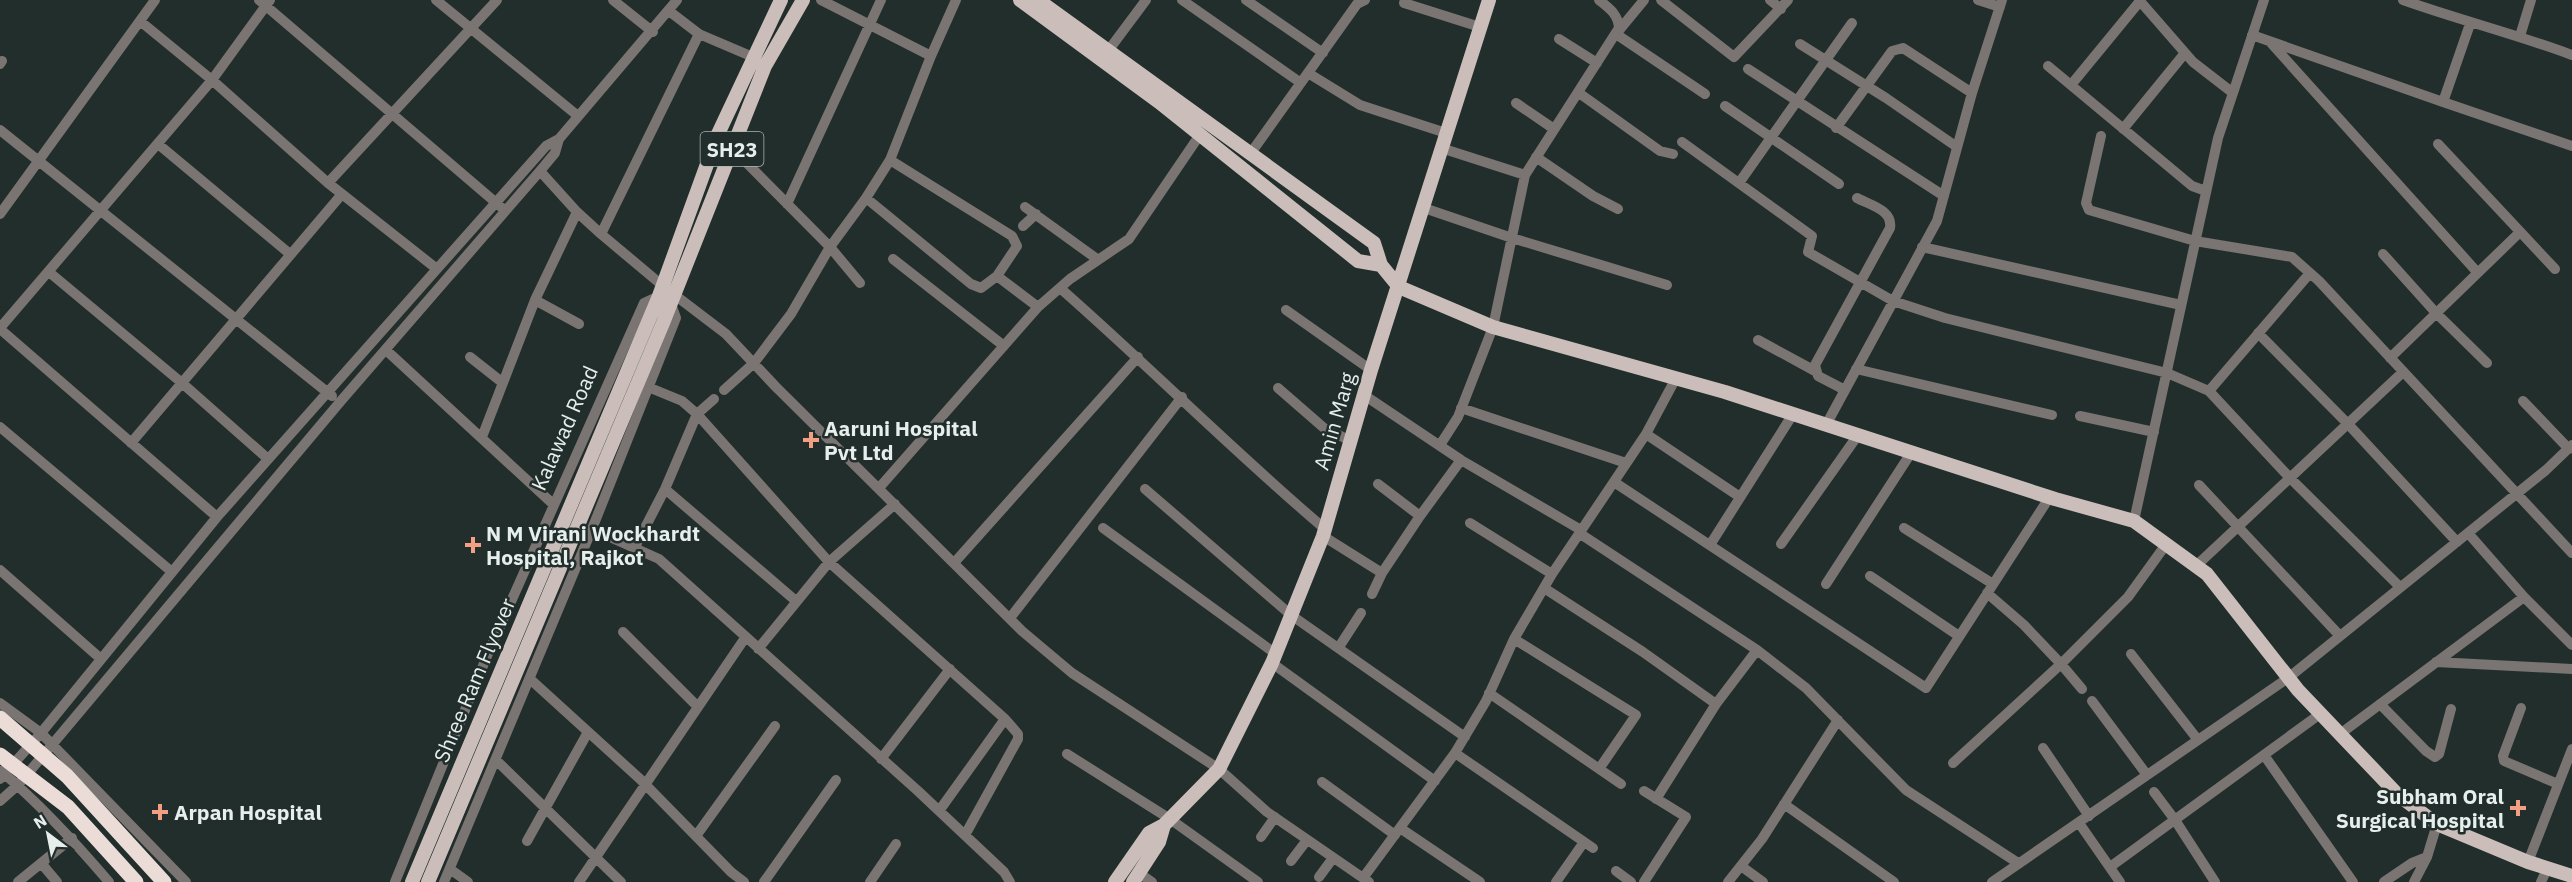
<svg xmlns="http://www.w3.org/2000/svg" width="2572" height="882" font-family="'IBM Plex Sans',sans-serif">
  <rect width="100%" height="100%" fill="#212e2b"/>
  <g fill="none" stroke-linecap="round" stroke-linejoin="round">
    <path stroke="#7a7472" stroke-width="10" d="M259 0 501 207
      M436 0 578 116
      M613 0 653 32
      M821 0 931 56 956 0
      M1182 0 1301 83
      M1246 0 1323 53
      M1405 0 1404 3 1480 27
      M1644 0 1616 34 1705 94
      M1661 0 1734 57 1788 0
      M1770 0 1781 9
      M1978 0 2000 7
      M2139 0 2193 62 2233 93
      M2403 0C2459 20 2516 34 2572 55
      M669 11 699 34
      M140 21 212 80 328 183 437 269
      M2252 35 2443 102 2470 24
      M2520 36 2531 0
      M1559 39 1597 63
      M2271 43 2477 272
      M1800 44 1886 98 1957 147
      M1105 55 1146 0
      M0 64 2 61
      M2048 66 2192 186 2206 191
      M1748 69 1944 196
      M1308 73 1360 105 1446 133
      M2071 85 2140 1
      M1579 93 1660 151 1673 154
      M2443 102 2572 146
      M1516 103 1554 129
      M1725 106 1839 184
      M1836 128 1892 51 1903 48 1972 93
      M2123 129 2185 53
      M0 130 332 396
      M2101 136 2086 203 2089 210 2195 241 2292 257 2319 281 2572 553
      M1682 142 1812 236 1808 252 1893 301 1945 318 2167 373 2209 391 2310 273
      M158 144 290 254
      M2438 144 2555 269
      M732 148 830 247 860 283
      M1441 148 1525 175
      M1253 150 1357 4 1365 0
      M1536 157 1593 196 1618 209
      M540 171 577 212 601 234 663 286 726 334 776 387 1022 631 1072 673 1219 769 1267 812 1369 882
      M328 183 497 0
      M1739 183 1852 23
      M866 198 971 284 981 288 997 276 1017 246 1012 236 890 160
      M787 204 881 0
      M1025 207 1097 259
      M1424 208 1512 238 1667 285
      M0 214 155 0
      M1023 226 1036 214
      M601 234 699 34 753 57
      M1922 247 2181 305
      M2383 254 2436 313 2487 363
      M893 259 1004 346
      M49 272 182 383 267 458
      M997 276 1038 307
      M1060 288C1150 367 1234 452 1325 529
      M535 300 579 324
      M1286 310 1371 370
      M0 328 212 80 270 0
      M0 329 217 517
      M2258 333 2348 424 2457 542
      M1758 340 1815 371
      M386 350 553 504
      M470 357 503 383
      M2390 358 2520 232
      M1856 369 2052 415
      M1278 388 1324 428 1351 441
      M724 390 754 363 791 314 830 247 866 198 890 160 931 56
      M1845 390 1818 376 1815 365 1890 228C1893 210 1870 205 1857 198
      M2209 391 2290 478 2400 587
      M1364 395 1461 460 1420 516 1378 484
      M714 399 697 414 829 562 1005 719 939 811
      M2523 401 2569 449
      M1461 408 1626 463
      M2080 416 2154 432
      M1826 425 1937 221 1972 93 2002 0
      M0 427 172 572
      M1646 434 1740 497
      M482 437 535 300 577 212
      M131 443 342 194
      M1440 445 1458 417 1493 327 1525 175 1619 28C1618 14 1609 8 1599 0
      M1461 460 1581 530
      M1614 482 1926 688 2049 498
      M2199 485 2340 636
      M879 488 1038 307 1070 279 1129 239 1199 136
      M665 489 796 601
      M1145 489 1291 615 1465 737
      M2134 521 2218 138 2264 0
      M1470 523 1552 574
      M1103 528 1276 654
      M1904 528 1993 584
      M592 529 659 559 918 791 1004 872 1010 882
      M1579 533 1757 650 1806 688 1906 790 2018 863
      M2468 533 2524 597 2572 645
      M1323 536 1382 573 1420 516
      M1781 544 1858 435
      M1710 545 1793 414
      M635 547 665 489 697 414 682 401 648 387
      M954 563 1138 357
      M2197 565 2403 372
      M0 570 101 659
      M1870 576 1959 636
      M1826 584 1911 453
      M1544 588 1643 652 1716 704
      M1987 593 2024 625 2061 664 2128 597 2167 543
      M1372 594 1382 573
      M1010 618 1182 397
      M623 632 698 707
      M1514 639 1636 715 1599 769
      M1339 647 1361 613
      M758 649 829 562 895 504
      M2131 654 2198 740
      M2436 662 2572 669
      M1272 663 1435 781
      M530 679 640 779 731 872 744 882
      M1489 693 1621 784
      M2092 701 2147 775
      M0 703 41 733 186 882
      M2380 704 2426 751 2435 757 2439 754 2451 709
      M2521 708 2503 756 2504 761 2558 784
      M2340 734 2524 597
      M2043 748 2089 816
      M1455 753 1593 848
      M1067 754 1170 819 1258 882
      M2264 755 2353 882
      M881 759 950 669
      M496 760 621 882
      M1953 763 2061 664 2082 689
      M1 771C41 805 75 842 109 882
      M0 779 41 733 217 517 546 146 559 139 677 0
      M1322 782 1395 835
      M2154 792 2175 820 2215 882
      M1656 799 1716 704 1757 650
      M0 801 19 784 340 402 540 171 555 153 559 139
      M1784 804 1894 882
      M2079 823 2120 882
      M1400 828 1480 882
      M965 835 1018 739V734L1005 719
      M696 836 775 726
      M1261 837 1275 817
      M527 841 588 732
      M1291 861 1307 840
      M2528 862 2572 749
      M41 863 57 882
      M1741 866 1763 882
      M2110 867 2320 714
      M450 869 468 882
      M1616 871 1631 882
      M1139 873 1152 882
      M1319 877 1333 858
      M1363 878 1455 753 1486 701 1514 639 1552 574 1646 434 1676 378
      M18 882 72 838
      M395 882 489 651 644 303 659 296
      M444 882 592 529 676 318 671 304
      M579 882 745 638
      M764 882 836 780
      M870 882 896 844
      M1556 882 1584 842
      M1644 882 1686 817 1644 791
      M1728 882 1762 839 1838 720
      M1992 882 2288 678 2546 470 2572 445
      M2384 882 2412 863 2427 857
      M2414 882 2427 857 2437 824
      M2541 882 2547 869"/>
    <path stroke="#cbbeba" stroke-width="14" d="M1020 0 1159 102 1358 261 1381 265
      M1038 0 1374 243 1381 265 1399 287 1493 327 1725 392 2055 499 2134 521 2207 574 2298 690 2398 795 2437 824 2528 862 2572 876
      M412 882 659 296 718 134 781 0
      M428 882 663 323 765 66 803 0
      M1115 882 1149 833 1164 825 1219 769 1272 663 1323 536 1371 370 1489 0
      M1133 882 1159 842 1164 825"/>
    <path stroke="#ebdcd7" stroke-width="15" d="M0 718 67 776 164 882
      M0 755 68 807 136 882"/>
  </g>
  <g fill="#f39f83" stroke="#212e2b" stroke-width="2">
    <path d="M808 431h6v6h6v6h-6v6h-6v-6h-6v-6h6z"/>
    <path d="M470 536h6v6h6v6h-6v6h-6v-6h-6v-6h6z"/>
    <path d="M2515 799h6v6h6v6h-6v6h-6v-6h-6v-6h6z"/>
    <path d="M157 803h6v6h6v6h-6v6h-6v-6h-6v-6h6z"/>
  </g>
  <g text-anchor="middle" dominant-baseline="central" stroke-width="5" stroke-linejoin="round" paint-order="stroke">
    <rect fill="#212e2b" stroke="#acb5b3" stroke-width="1.5" x="700.5" y="132" width="63" height="34" rx="4.5"/>
    <g font-size="20" font-weight="bold" fill="#e7efed">
      <text x="732" y="149">SH23</text>
    </g>
    <g font-size="21" fill="#e7efed" stroke="#212e2b">
      <text transform="translate(1334 421) rotate(-74)">Amin Marg</text>
      <text transform="translate(564 428) rotate(-66)">Kalawad Road</text>
      <text transform="translate(474 680) rotate(-67)">Shree Ram Flyover</text>
    </g>
    <g font-size="21" font-weight="bold" fill="#e7efed" stroke="#212e2b" text-anchor="start">
      <text x="824" y="428">Aaruni Hospital<tspan x="824" dy="24">Pvt Ltd</tspan></text>
      <text x="486" y="533">N M Virani Wockhardt<tspan x="486" dy="24">Hospital, Rajkot</tspan></text>
      <text x="2504" y="796" text-anchor="end">Subham Oral<tspan x="2504" dy="24">Surgical Hospital</tspan></text>
      <text x="174" y="812">Arpan Hospital</text>
    </g>
  </g>
  <g transform="translate(48 834) rotate(328)" stroke="#212e2b" stroke-width="4.5" paint-order="stroke">
  <path d="M0-4.5L10 22L0 15L-10 22Z" fill="#e7efed"/>
  <text y="-9" font-size="16" font-weight="bold" text-anchor="middle" fill="#e7efed">N</text>
  </g>
</svg>
